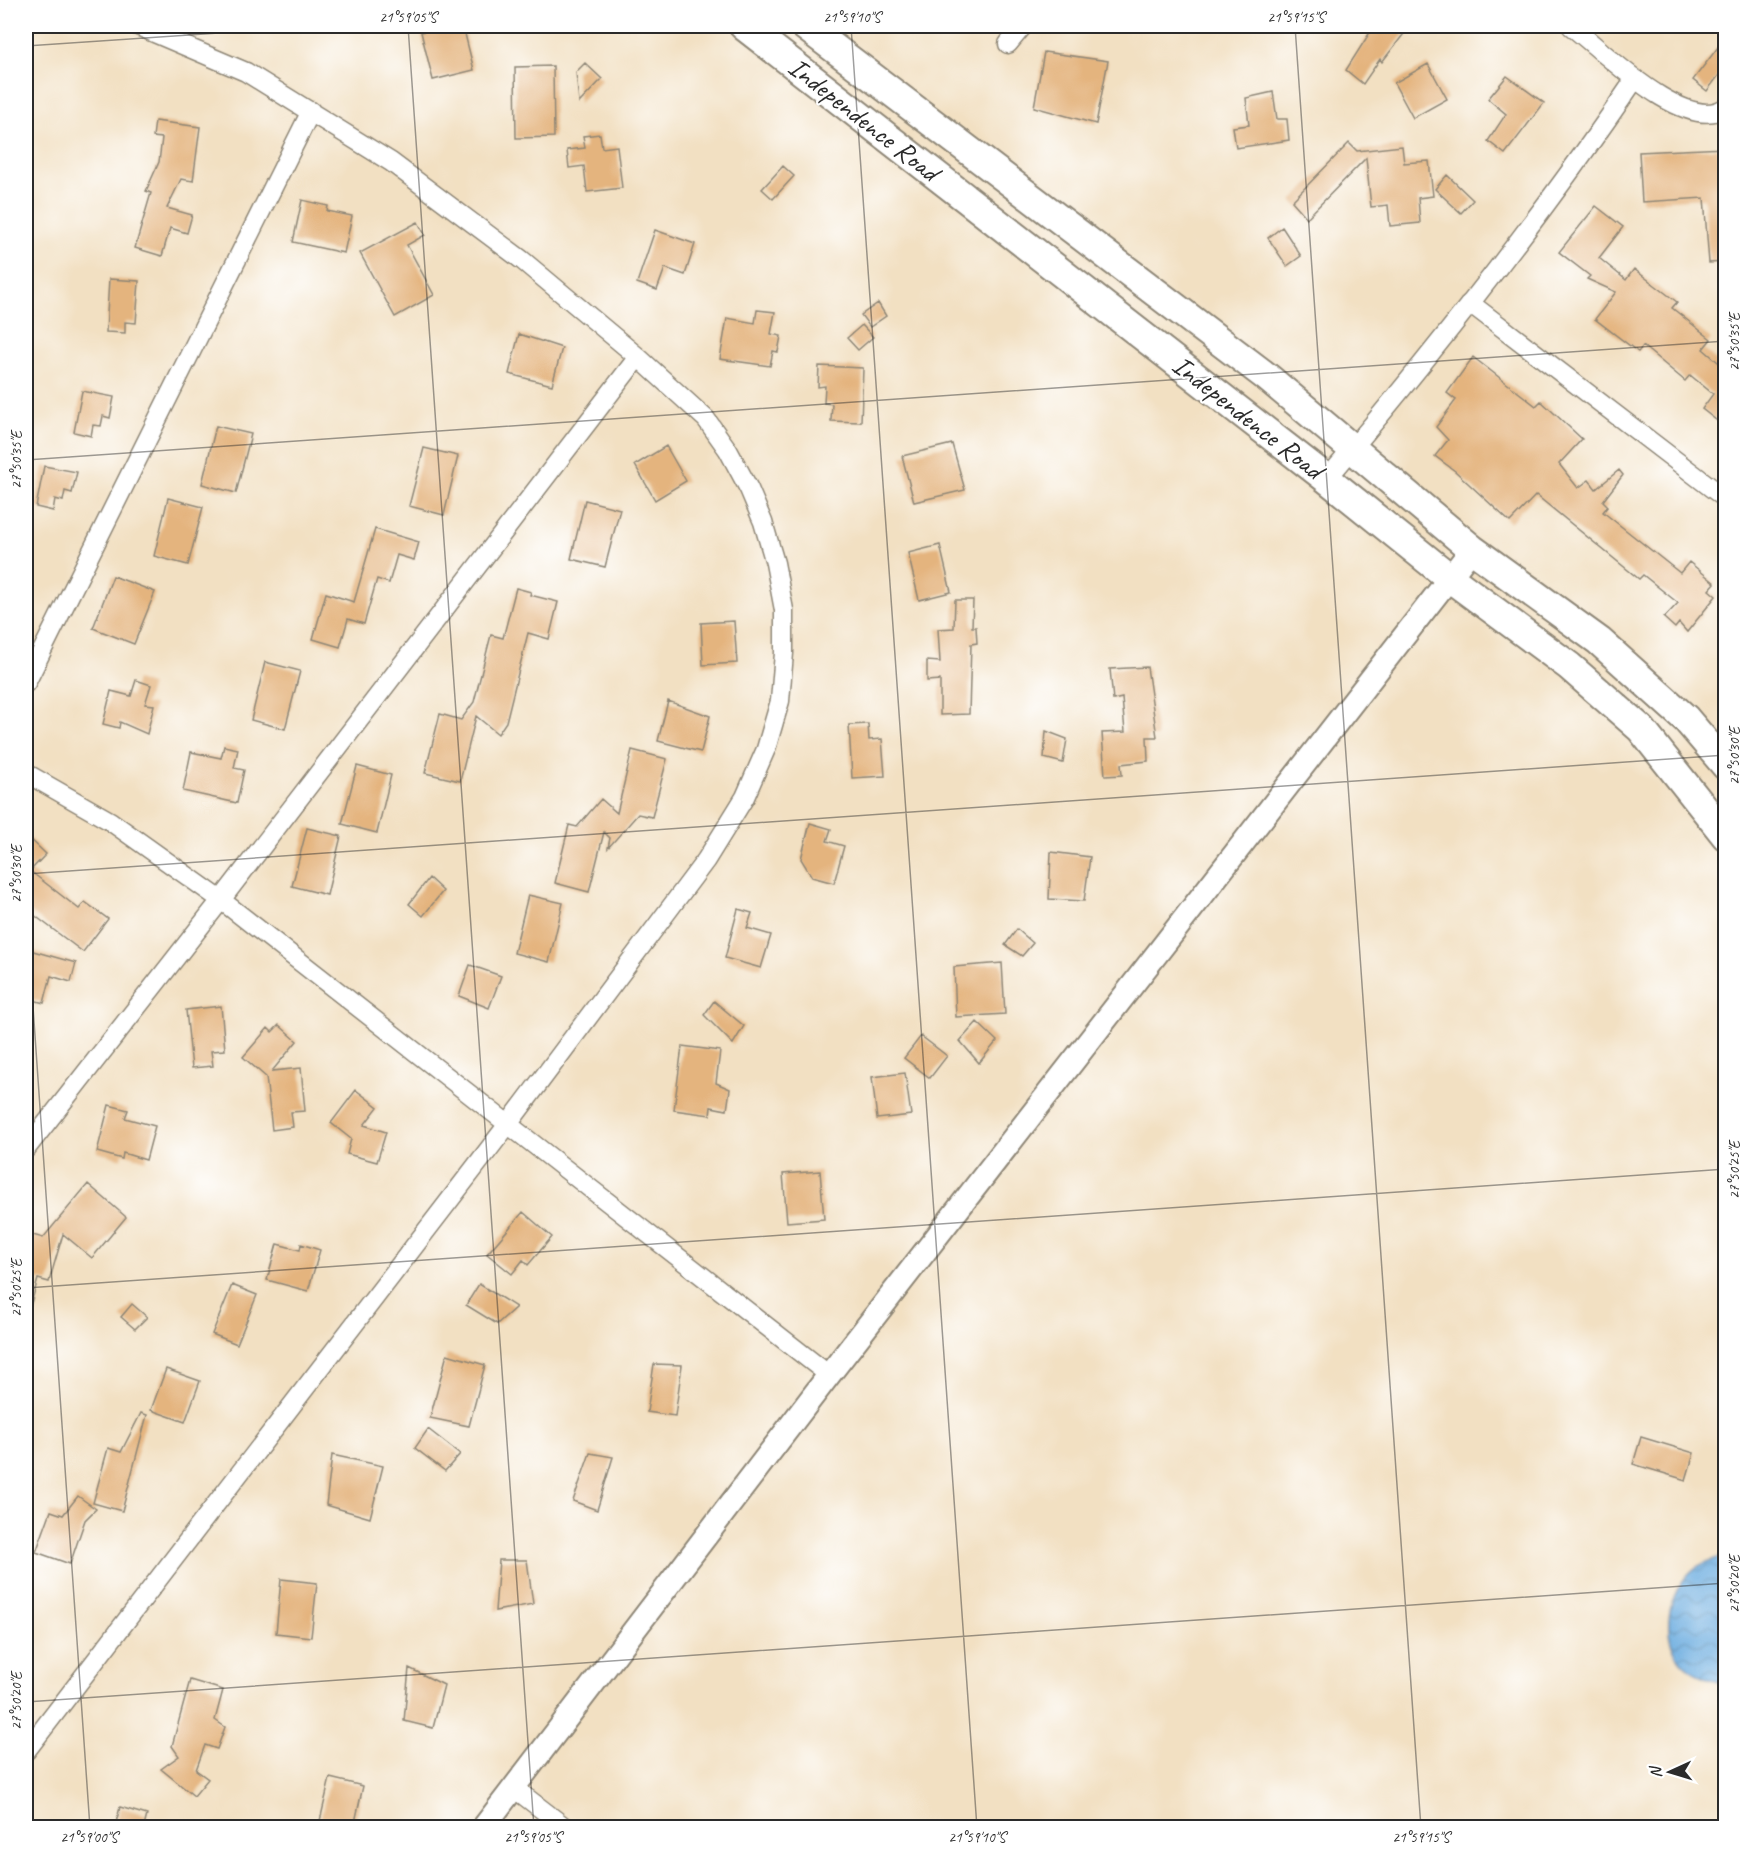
<svg xmlns="http://www.w3.org/2000/svg" width="1751" height="1853" font-family="Caveat,sans-serif">
  <defs>
    <pattern id="water-waves" width="16" height="10" patternUnits="userSpaceOnUse" patternTransform="scale(1.5)"><rect width="16" height="10" fill="#6aacdf"/><path d="M0 5q4-4 8 0t8 0" fill="none" stroke="#578cb5"/></pattern>
  </defs>
  <rect width="100%" height="100%" fill="#fff"/>
  <filter id="ink" filterUnits="userSpaceOnUse"><feTurbulence type="fractalNoise" baseFrequency=".0167" numOctaves="2"/><feDisplacementMap in="SourceGraphic" scale="12" xChannelSelector="R" yChannelSelector="G"/><feConvolveMatrix kernelMatrix="1 2 1 2 8 2 1 2 1" color-interpolation-filters="sRGB"/></filter>
  <filter id="wash" filterUnits="userSpaceOnUse"><feTurbulence type="fractalNoise" baseFrequency=".008" numOctaves="4" result="noise"/><feDisplacementMap in="SourceGraphic" scale="24" xChannelSelector="R" yChannelSelector="G"/><feGaussianBlur stdDeviation="1.35" result="paint"/><feColorMatrix in="noise" values="0 0 0 0 0 0 0 0 0 0 0 0 0 0 0 0 0 1.4 0 .05"/><feComposite in="paint" operator="in"/></filter>
  <g filter="url(#wash)">
    <rect width="100%" height="100%" fill="#f2e0c2"/>
    <path fill="url(#water-waves)" stroke="#4a6c85" stroke-width="1.5" d="M1725 1555 1726 1683H1721C1711 1679 1699 1676 1691 1670 1656 1646 1666 1591 1695 1568 1704 1562 1716 1559 1725 1555Z"/>
    <g id="blocks">
      <path fill="#e4b47e" d="M448 26H463L474 70 433 80 421 32Z
        M1374 26H1410L1382 62 1380 59 1363 84 1346 70Z
        M1725 38V67L1707 91 1693 80Z
        M1044 52 1108 61 1096 124 1034 107Z
        M585 63 602 79 579 103 576 72Z
        M1428 64 1447 99 1413 118 1394 83Z
        M553 66 554 137 516 138 515 67Z
        M1507 76 1544 103 1505 154 1488 141 1506 114 1488 99Z
        M1273 92 1277 119H1287L1289 140 1236 148 1233 127 1249 125 1246 98Z
        M155 121 200 127 193 181 181 179 167 208 192 215 187 233 170 228 162 256 135 248 151 193 146 191 159 162 162 138 153 137Z
        M600 134 602 148 617 146 622 188 587 192 584 166 569 168 567 150 585 148 583 136Z
        M1349 143 1357 151 1402 146 1404 163 1429 161 1433 196 1418 198 1420 223 1390 226 1388 205 1371 207 1366 158 1307 218 1292 201Z
        M1725 148V262L1709 263 1704 198 1642 202 1639 152Z
        M783 166 794 176 773 199 762 189Z
        M1447 175 1473 200 1461 213 1435 189Z
        M302 200 328 206 327 211 352 216 344 253 293 242Z
        M1596 206 1623 227 1599 258 1626 280 1634 269 1677 302 1672 308 1711 339 1703 349 1725 368V427L1702 409 1713 394 1690 375 1685 381 1643 346 1638 352 1595 319 1616 292 1587 279 1590 276 1559 252Z
        M418 222 425 235 407 245 434 295 395 317 360 253Z
        M1282 227 1301 256 1287 266 1268 238Z
        M655 230 695 244 685 275 665 268 657 290 637 283Z
        M109 279 139 281 136 323 125 322V333L106 332Z
        M878 303 886 316 870 327 861 315Z
        M757 310 775 312 771 334 781 336 778 352 773 351 770 366 720 359 727 318 755 323Z
        M862 325 873 337 858 350 847 338Z
        M519 334 562 348 552 385 509 374Z
        M1473 357 1536 406 1541 401 1582 439 1559 464 1578 488 1589 480 1596 489 1619 470 1623 475 1603 501 1608 506 1603 512 1680 573 1689 562 1715 583 1709 590 1716 596 1687 632 1679 623 1675 628 1664 618 1678 603 1643 575 1639 579 1536 495 1510 522 1455 471 1435 456 1448 440 1436 427 1456 400 1447 393Z
        M819 366 863 368 861 422 831 421 832 404 824 403 825 386 818 387Z
        M82 391 114 397 110 418 103 416 101 426 93 425 91 436 74 432Z
        M216 426 251 434 236 493 202 484Z
        M952 444 965 490 914 502 902 456Z
        M666 446 686 481 655 500 635 465Z
        M424 448 458 456 444 515 409 506Z
        M44 466 77 472 72 493 65 491 63 501 55 499 53 511 36 507Z
        M168 498 203 507 188 565 154 556Z
        M585 500 620 509 605 567 571 559Z
        M375 529 419 542 414 560 397 555 389 583 377 579 364 624 348 619 340 647 313 639 326 593 354 602Z
        M940 545 951 592 919 600 908 553Z
        M113 576 155 592 134 644 93 628Z
        M516 588 531 592 530 595 558 602 549 639 528 633 506 722 498 734 476 716 460 781 425 773 440 714 461 720 474 702 491 635 503 638Z
        M955 600H973L972 627H976L977 643 971 644 969 714 940 715V680L927 681V661L940 662 938 629 954 628Z
        M734 621 737 663 703 665 701 623Z
        M265 662 300 671 285 729 251 720Z
        M1147 667 1157 737H1147L1148 761 1121 764 1122 775 1105 776 1102 733 1125 732 1122 698 1113 700 1110 669Z
        M136 680 151 685 145 704 154 705 147 734 120 722 119 728 103 724 111 691 131 696Z
        M668 701 710 716 701 752 658 741Z
        M868 724 869 740 882 739 885 776 852 778 849 725Z
        M1046 731 1067 739 1063 763 1044 758Z
        M224 746 238 749 234 768 244 770 237 803 183 791 191 752 221 758Z
        M632 750 667 759 652 817 638 814 608 848 610 838 604 832 589 892 555 883 569 825 577 827 601 799 617 813Z
        M357 766 391 775 377 833 342 824Z
        M810 823 831 829 827 841 844 846 834 883 812 877 801 859Z
        M307 828 341 836 327 895 292 886Z
        M26 835 46 854 30 871 79 909 85 902 108 919 83 952 26 909Z
        M1051 852 1090 857 1084 901 1049 899Z
        M429 878 443 891 423 916 409 904Z
        M528 895 563 903 549 962 514 953Z
        M738 909 752 913 747 928 771 935 761 968 725 958Z
        M1017 929 1033 943 1022 956 1005 945Z
        M26 949 76 963 71 982 51 976 44 1003 26 998Z
        M1002 963 1005 1014 956 1017 954 967Z
        M470 965 501 976 489 1008 459 996Z
        M714 1001 744 1026 733 1044 704 1015Z
        M221 1006 225 1050 211 1051 213 1066 192 1068 186 1010Z
        M977 1022 997 1041 979 1063 960 1041Z
        M279 1025 297 1041 272 1071 301 1068 305 1111 291 1112 293 1127 272 1130 266 1077 243 1057 268 1028 272 1032Z
        M921 1036 947 1056 930 1078 904 1058Z
        M682 1046 720 1051 716 1083 730 1089 727 1110 711 1107 710 1115 674 1110Z
        M905 1073 911 1115 877 1119 872 1077Z
        M356 1090 378 1107 364 1125 386 1132 377 1162 347 1154 351 1139 331 1123Z
        M109 1105 128 1110 125 1118 155 1126 146 1160 123 1153 122 1159 97 1152Z
        M820 1171 824 1219 787 1222 783 1174Z
        M88 1184 126 1217 92 1258 63 1234 49 1282 38 1279 30 1307 26 1306V1233L43 1238Z
        M523 1212 552 1237 528 1265 523 1260 512 1274 487 1254Z
        M277 1244 300 1250 301 1244 320 1250 308 1291 267 1280Z
        M479 1284 516 1307 497 1324 466 1305Z
        M232 1285 257 1295 237 1344 212 1334Z
        M132 1304 147 1317 135 1329 121 1317Z
        M447 1354 485 1365 469 1426 430 1418Z
        M654 1364 682 1365 675 1416 647 1412Z
        M166 1369 200 1381 185 1422 151 1410Z
        M141 1413 147 1415 122 1511 93 1503 108 1448 121 1452Z
        M428 1429 460 1454 445 1471 415 1448Z
        M1641 1437 1694 1453 1686 1480 1633 1464Z
        M590 1453 613 1457 597 1510 573 1501Z
        M332 1455 383 1466 370 1518 326 1505Z
        M78 1496 96 1509 85 1520 70 1564 36 1552 51 1511 63 1515Z
        M499 1560H527L533 1604 495 1611Z
        M281 1579 317 1583 311 1637 276 1633Z
        M409 1668 444 1685 433 1728 404 1721Z
        M190 1680 223 1690 215 1720 225 1727 217 1749 205 1745 196 1770 208 1779 194 1796 161 1769 179 1756 172 1746Z
        M330 1778 363 1786 354 1827 319 1825Z
        M120 1807 147 1815 144 1827H115Z"/>
    </g>
  </g>
  <g filter="url(#ink)">
    <use href="#blocks" fill-opacity="0" stroke="#8e8676" stroke-width="1.5"/>
    <g fill="none" stroke-linecap="round" stroke-linejoin="round">
      <defs>
        <path id="minor" d="M1571 26C1601 49 1686 136 1726 107
          M1008 44 1023 26
          M1470 303 1726 499
          M1327 479C1435 351 1541 218 1635 79
          M26 683 311 111
          M26 773 110 821 221 900 829 1375
          M26 1149 221 900 638 357
          M26 1751 509 1123 706 860 745 797 766 749 780 701 784 653V610L775 563 763 522 749 489 728 450 706 419 638 357 522 260 391 162 246 72 138 26
          M514 1788 566 1828"/>
        <path id="tertiary" d="M483 1828 829 1375 1472 549"/>
        <path id="primary" d="M744 26 1327 479 1450 578 1569 666 1641 729 1726 836
          M805 26 1267 377 1472 549 1599 641 1686 719 1726 766"/>
      </defs>
      <use href="#minor" stroke="#8e8676" stroke-width="21"/>
      <use href="#tertiary" stroke="#8e8676" stroke-width="26"/>
      <use href="#primary" stroke="#8e8676" stroke-width="32"/>
      <use href="#minor" stroke="#fff" stroke-width="18"/>
      <use href="#tertiary" stroke="#fff" stroke-width="22"/>
      <use href="#primary" stroke="#fff" stroke-width="28"/>
    </g>
  </g>
  <path fill="none" stroke="#2b2b2b" stroke-width="1.5" stroke-opacity="0.45" d="M408 26 534 1828M851 26 977 1828M1295 26 1421 1828M26 46 325 26M26 460 1726 341M26 874 1726 755M26 906 90 1828M26 1288 1726 1169M26 1702 1726 1583"/>
  <g text-anchor="middle" dominant-baseline="central" stroke-width="4.5" stroke-linejoin="round" paint-order="stroke">
    <g font-size="28" fill="#2b2b2b" stroke="#fff">
      <text transform="translate(864 119) rotate(38)">Independence Road</text>
      <text transform="translate(1248 417) rotate(38)">Independence Road</text>
    </g>
  </g>
  <rect width="1751" height="1853" fill="none" stroke="#fff" stroke-width="66"/>
  <g transform="translate(1670 1772) rotate(266)" stroke="#ffffff" stroke-width="4.5" paint-order="stroke">
  <path d="M0-4.5L10 22L0 15L-10 22Z" fill="#2b2b2b"/>
  <text y="-9" font-size="16" font-weight="bold" text-anchor="middle" fill="#2b2b2b">N</text>
  </g>
  <rect x="33" y="33" width="1685" height="1787" fill="none" stroke="#2b2b2b" stroke-width="2"/>
  <g font-size="15" text-anchor="middle" fill="#2b2b2b">
    <text x="408" y="22">21°59'05"S</text>
    <text x="852" y="22">21°59'10"S</text>
    <text x="1296" y="22">21°59'15"S</text>
    <text transform="translate(1734 342) rotate(-90)" y="5">27°50'35"E</text>
    <text transform="translate(16 460) rotate(-90)" y="5">27°50'35"E</text>
    <text transform="translate(1734 756) rotate(-90)" y="5">27°50'30"E</text>
    <text transform="translate(16 874) rotate(-90)" y="5">27°50'30"E</text>
    <text transform="translate(1734 1170) rotate(-90)" y="5">27°50'25"E</text>
    <text transform="translate(16 1288) rotate(-90)" y="5">27°50'25"E</text>
    <text transform="translate(1734 1584) rotate(-90)" y="5">27°50'20"E</text>
    <text transform="translate(16 1701) rotate(-90)" y="5">27°50'20"E</text>
    <text x="89" y="1842">21°59'00"S</text>
    <text x="533" y="1842">21°59'05"S</text>
    <text x="977" y="1842">21°59'10"S</text>
    <text x="1421" y="1842">21°59'15"S</text>
  </g>
</svg>
